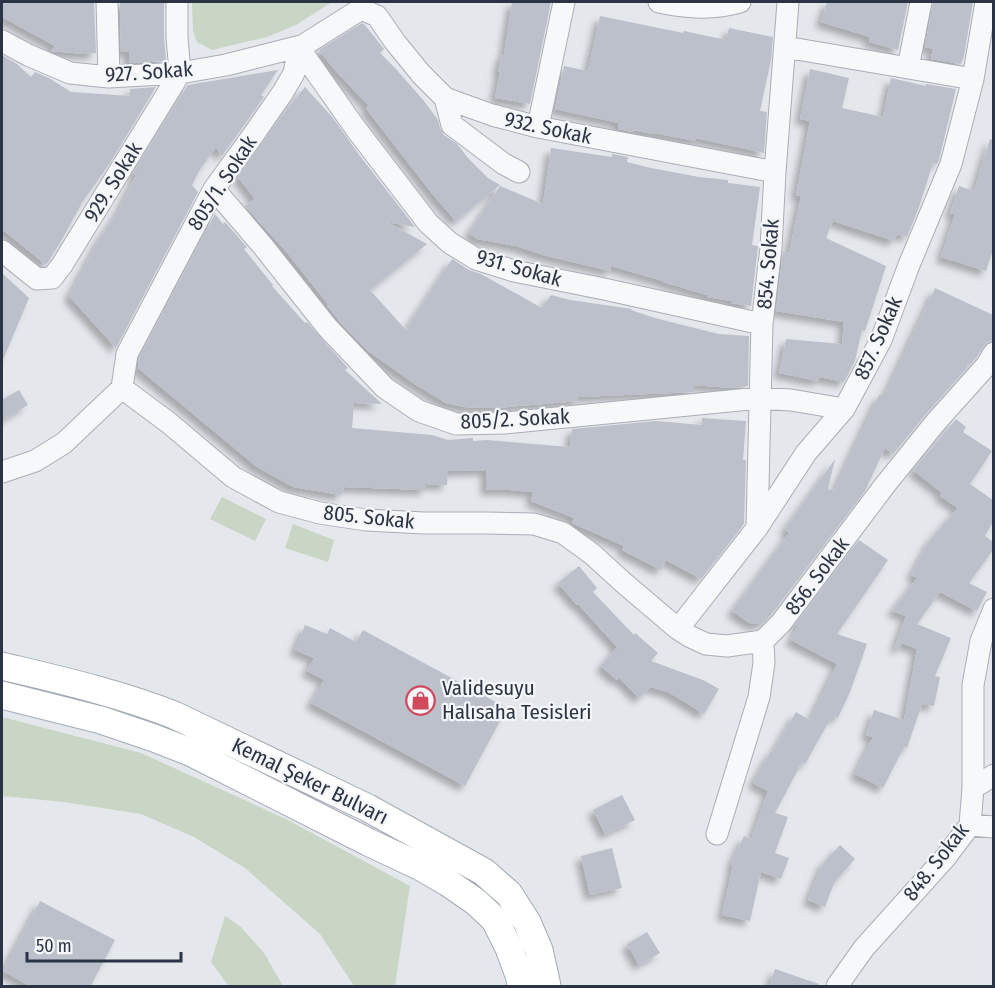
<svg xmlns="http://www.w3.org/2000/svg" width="995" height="988" font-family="'Fira Sans Condensed',sans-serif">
  <defs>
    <filter id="shadow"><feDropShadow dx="-5.5" dy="5.5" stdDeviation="3" flood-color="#0004"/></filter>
  </defs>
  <rect width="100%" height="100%" fill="#e4e7ec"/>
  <path fill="#c9d6c5" d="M192 2H332L296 25 267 37 212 50 197 42 193 31Z
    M222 497 266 519 255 541 210 519Z
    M293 524 334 540 328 562 285 548Z
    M2 717 141 753 286 819 410 886 395 986H354L320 934 245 868 194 837 141 814 64 802 2 796Z
    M225 916 241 927 264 953 283 986H230L227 984 211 962Z"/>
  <path fill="#bbc0ca" filter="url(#shadow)" d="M2 2H94L96 53 84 54 51 51 55 46 2 17Z
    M120 2H164V37L166 61 129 63V51L121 52Z
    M512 2H551L530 104 495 98 500 72H498L502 54H504Z
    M827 2H908L898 50 869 42 870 37 821 22Z
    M933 2H973L964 56 961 64 931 59 933 49 925 47Z
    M600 16 683 33 684 31 726 40 729 28 773 37 771 60 760 111 767 112 764 153 696 138V141L653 133V134L633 130V132L618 129 619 123 555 109 564 66 588 71Z
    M362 23 365 25 384 49 380 53 396 69 424 101 438 120 440 128 444 135 457 144 469 159 488 178 500 185 456 221 434 196 371 115 366 108 369 106 333 68 319 50Z
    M2 55 17 64 31 77 35 72 49 78 71 92 130 96V89L156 87 110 163 83 201 60 243 46 265 2 229Z
    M810 69 849 78 842 108 883 117 891 78 926 86V84L956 89 939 160 937 164 933 163 919 207 907 237 897 234 894 241 833 221 826 238 886 266 865 331 862 330 855 361 844 382 819 377 818 381 779 373 786 339 842 344 844 322 776 311 783 252 789 253 801 196 796 195 810 121 800 119Z
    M278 70 261 95 264 97 222 156 216 147 199 171 192 185 198 192 116 348 69 296 100 238 118 212 136 175 133 173 188 85Z
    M305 87 333 118 360 156 415 227 387 222 427 244 370 290 406 330 452 259 469 270 481 274 542 308 551 295 570 300 632 309 631 310 655 318 719 334 749 336 748 386 731 388 694 385V392L578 397V401L495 408 464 407 446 403 413 383 367 350 340 322 327 305 328 304 284 249 245 206 255 199 238 177 283 114Z
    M990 139 993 140V250L986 271 941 257 955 214 950 213 959 186 974 191Z
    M551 148 612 157V154L628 157 627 162 651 168 699 177 728 180V183L760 187 752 245 758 246 751 306 731 303V301L707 297V295L663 282V281L611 266 610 271 543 255 516 246 477 239 469 233 500 186 543 204Z
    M215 214 223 224 225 222 247 247 244 249 273 285 272 286 305 323 307 322 348 368 345 370 382 404 354 403 352 428 432 435 448 440 473 438V441L486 440 570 447 572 429 656 421 702 425V418L746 421 743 460H746L744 524 701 579 666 560 661 570 622 550 624 546 572 523 574 518 531 501 533 492 510 490H486V470L448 471 447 485 426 484V490L344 487 341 495 293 487 257 467 138 368 139 358Z
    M2 273 29 298 2 362Z
    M935 288 993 315V341L987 342 984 346 976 358 970 365 968 364 966 369 925 415 893 454 885 448 865 491 771 615 762 624H751L732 611 789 533 785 529 835 459 828 489 834 491 879 395H885Z
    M19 390 28 405 2 420V400Z
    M956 419 966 427 963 432 992 451 970 484 993 500V522L985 536 993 542V550L969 583 987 592 977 611 940 592 917 624 951 638 935 676 940 677 934 706 922 704 907 748 904 747 883 788 855 774 873 737 866 735 874 710 904 720 917 649 902 643 899 649 895 647 906 616 892 611 917 578 911 575 930 540 958 508 940 496 942 493 913 470Z
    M859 540 888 560 837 634 867 644 850 692 838 718 832 716 805 764 802 762 775 813 788 817 775 853 789 858 781 879 761 872 750 921 722 915 733 865 731 864 744 836 751 840 768 791 753 783 771 751 773 752 796 712 810 720 837 664 791 640 798 625H795Z
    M579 566 597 588 593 592 634 635 635 633 658 653 651 661 703 680 719 689 704 714 670 693 651 687 639 698 619 678 617 680 601 666 617 647 578 604 577 605 558 583Z
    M305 625 327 634 330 628 356 642 363 630 507 708 465 786 311 703 324 680 307 671 314 658 295 650Z
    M622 795 635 820 605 834 593 810Z
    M840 845 855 859 834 883 825 907 808 900 822 865Z
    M612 848 622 888 590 895 581 856Z
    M40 901 115 940 90 987H31L3 971Z
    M647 932 660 953 639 965 627 944Z
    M775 969 819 984 818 987H769Z"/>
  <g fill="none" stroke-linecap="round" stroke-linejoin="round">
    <defs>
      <path id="minor" d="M107 2 109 77
        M659 2C686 8 713 10 740 2
        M2 41 28 55 70 73 109 77 180 73 226 65 301 46
        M785 47 973 79
        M299 48 356 129 428 223 450 243 476 259 514 271 604 289 762 324
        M908 68 921 2
        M445 98 452 125 504 164 519 172
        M538 127 564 2
        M214 189 262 245 327 327 385 388 419 411 456 424 505 423 760 398 791 400 844 409
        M2 251 37 279 52 278 62 265 180 73 177 37V2
        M122 388 127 354 214 189 249 141 283 92 294 73 299 48 361 9 377 16 395 42 421 74 445 98 492 115 538 127 775 172
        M2 472 35 461 64 443 122 388 169 423 233 477 279 502 320 513 366 520 424 523H487L534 524 563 533 592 554 625 584 678 629 689 636 706 644 727 646 763 641
        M757 527 762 324 771 248 775 172 788 2
        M678 629 757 528 806 453 844 409 881 340 909 265 951 164 973 79 986 2
        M973 788 994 775
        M970 825 994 827
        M717 834 759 697 764 663 763 641 781 623 885 485 935 423 986 366 994 353
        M837 986 864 948 945 858 970 825 973 788V685L981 641 994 609"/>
      <path id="major" d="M2 666C60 680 118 693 174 715L368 808 484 872 509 894 527 922 539 950 547 986
        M2 695 101 720 154 738 190 752 368 842 421 867 447 882 476 902 495 920 509 948 520 978 521 986"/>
    </defs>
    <use href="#minor" stroke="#a9aeb7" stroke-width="23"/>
    <use href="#major" stroke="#a3abb8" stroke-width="29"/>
    <use href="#minor" stroke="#f7f8fa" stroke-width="21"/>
    <use href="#major" stroke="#fff" stroke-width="27"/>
  </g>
  <defs>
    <symbol id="shop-ring" viewBox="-11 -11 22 22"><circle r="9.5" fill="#f4f6f9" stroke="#d1495b" stroke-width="1.5"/><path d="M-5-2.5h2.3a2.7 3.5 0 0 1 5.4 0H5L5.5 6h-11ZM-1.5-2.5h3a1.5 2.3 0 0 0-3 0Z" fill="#d1495b"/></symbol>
  </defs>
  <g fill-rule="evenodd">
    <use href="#shop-ring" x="404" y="684" width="33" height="33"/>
  </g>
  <g text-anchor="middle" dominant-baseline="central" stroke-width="4.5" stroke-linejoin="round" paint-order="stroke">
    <g font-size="21" fill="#2b3445" stroke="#f4f6f9">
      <text transform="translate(149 72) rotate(-4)">927. Sokak</text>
      <text transform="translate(548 128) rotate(12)">932. Sokak</text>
      <text transform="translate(113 182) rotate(-58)">929. Sokak</text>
      <text transform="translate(222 183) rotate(-57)">805/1. Sokak</text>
      <text transform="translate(768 264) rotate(-85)">854. Sokak</text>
      <text transform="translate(519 268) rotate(16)">931. Sokak</text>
      <text transform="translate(878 338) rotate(-66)">857. Sokak</text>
      <text transform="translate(515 419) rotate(-3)">805/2. Sokak</text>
      <text transform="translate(369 517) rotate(6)">805. Sokak</text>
      <text transform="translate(817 576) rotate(-53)">856. Sokak</text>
      <text transform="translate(310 781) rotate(26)">Kemal Şeker Bulvarı</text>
      <text transform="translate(936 862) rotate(-52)">848. Sokak</text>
    </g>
    <g font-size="21" fill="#2b3445" stroke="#f4f6f9" text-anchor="start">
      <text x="442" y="688">Validesuyu<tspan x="442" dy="24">Halısaha Tesisleri</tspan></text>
    </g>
  </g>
  <rect width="995" height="988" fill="none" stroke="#2b3445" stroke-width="6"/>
  <path d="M27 952v9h154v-9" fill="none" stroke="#2b3445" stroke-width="3"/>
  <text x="36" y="952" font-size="18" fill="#2b3445" stroke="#f4f6f9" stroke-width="4.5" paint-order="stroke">50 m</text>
</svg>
